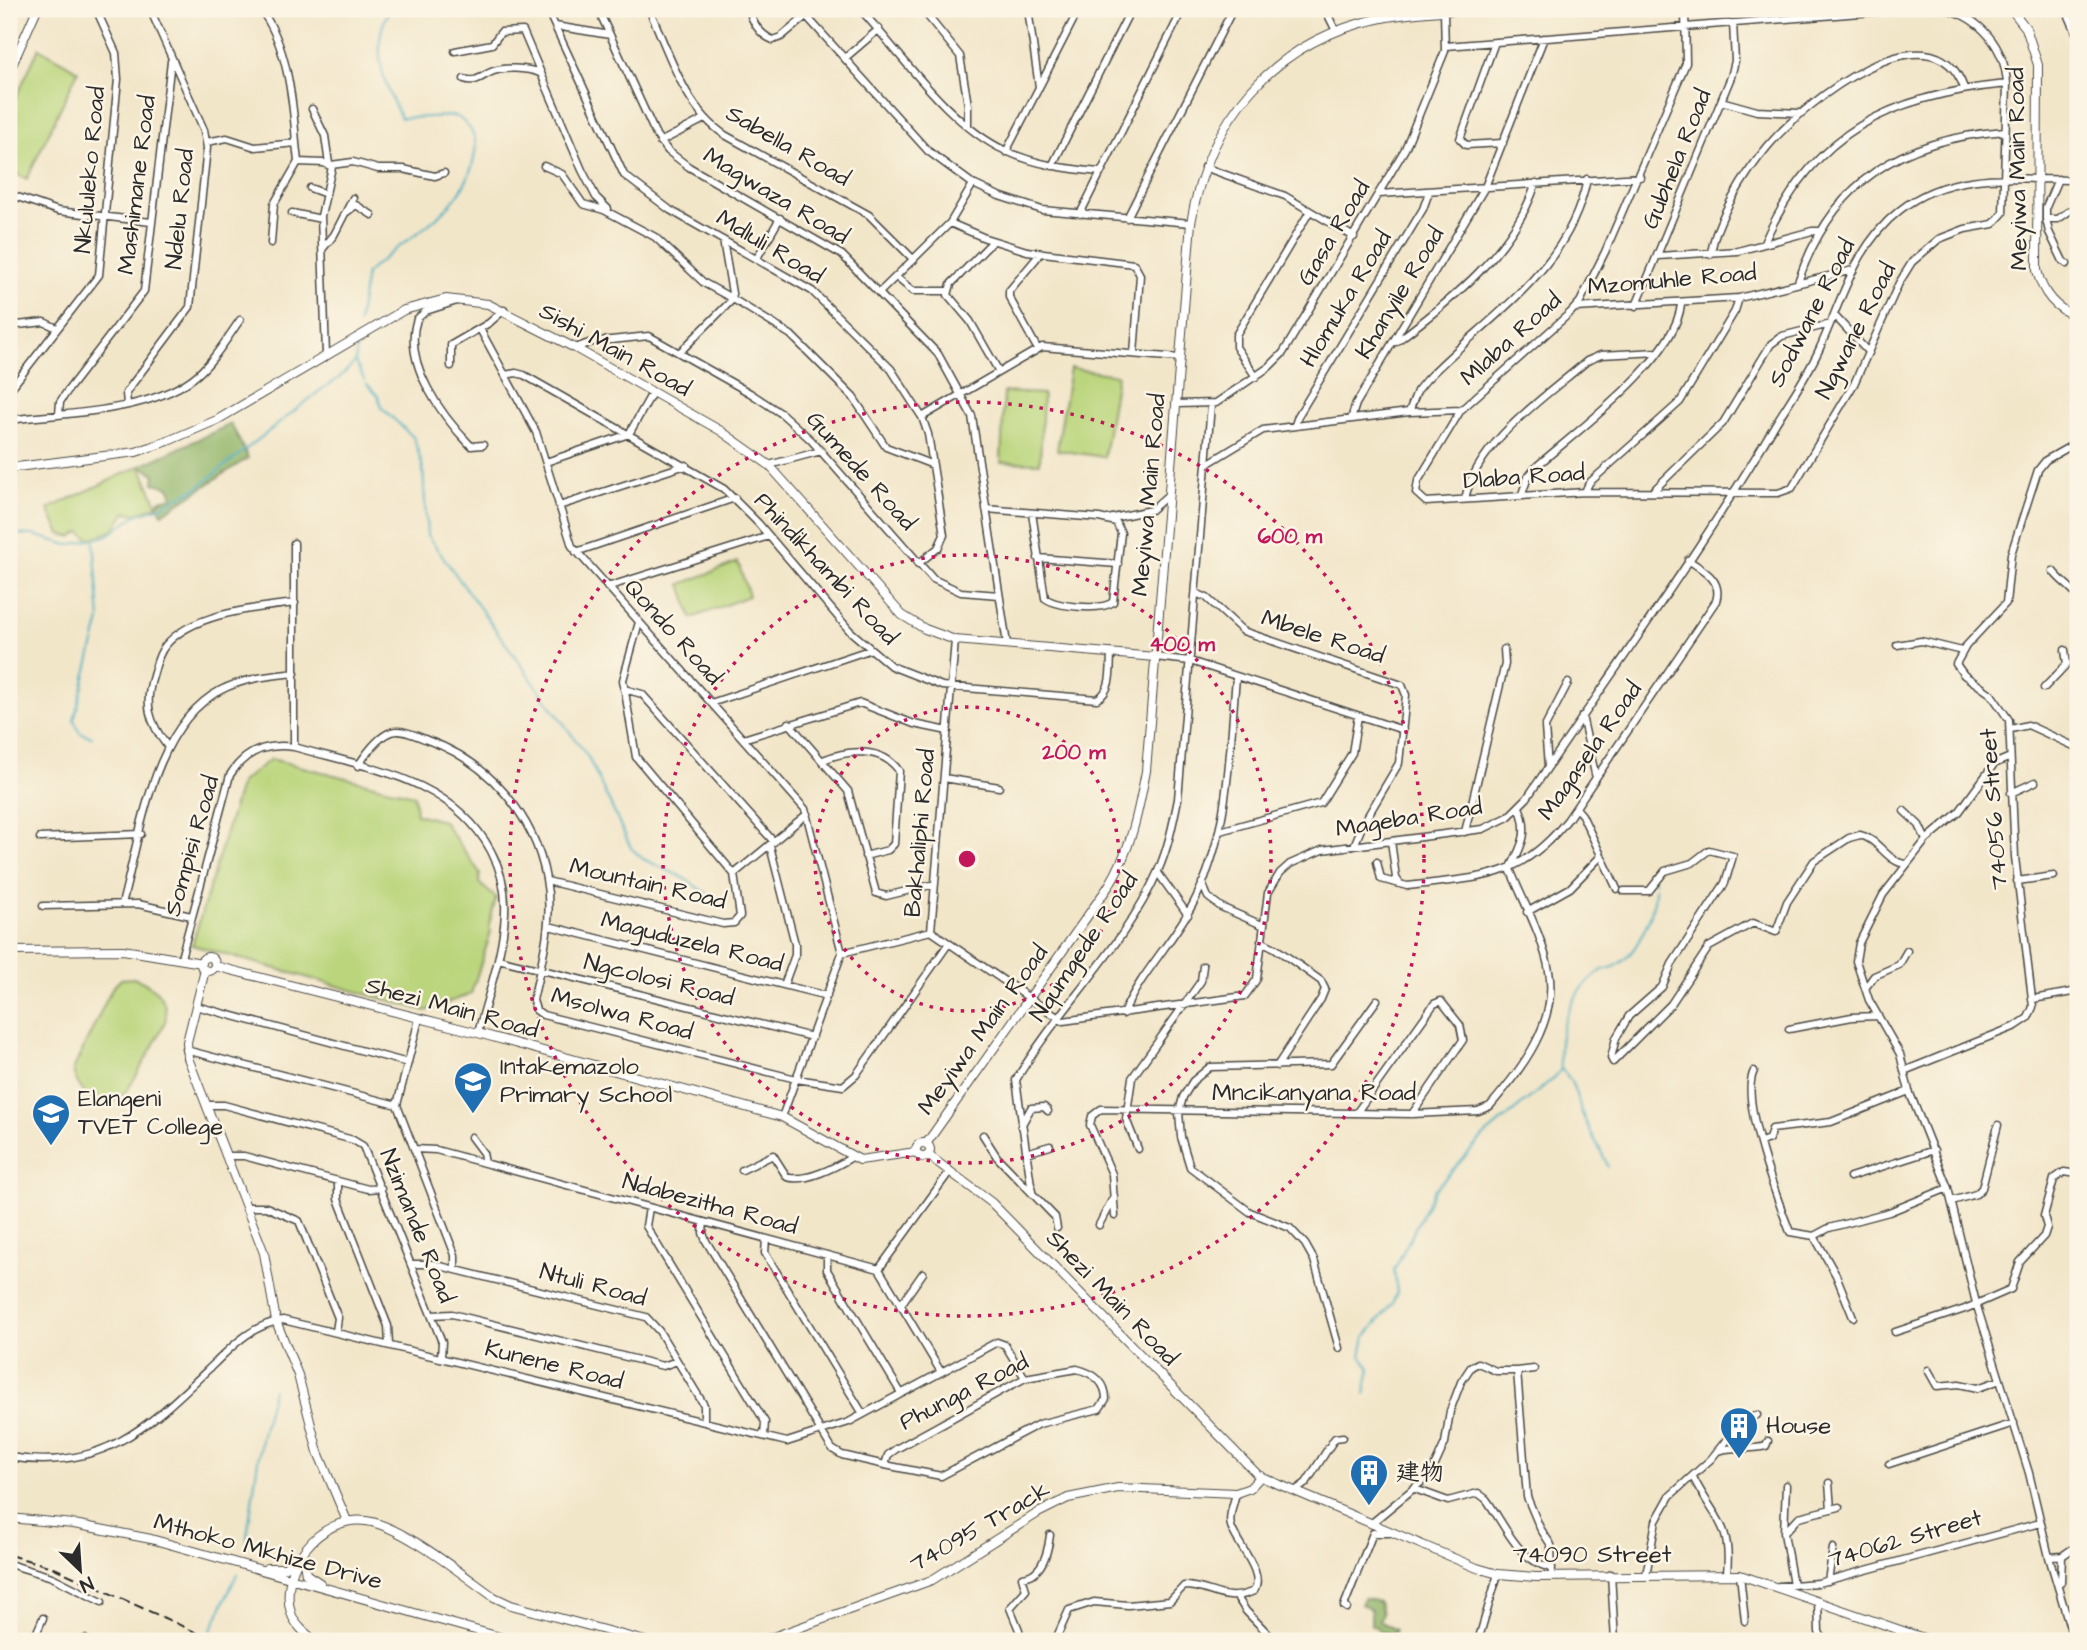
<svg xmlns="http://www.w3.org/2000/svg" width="2087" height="1650" font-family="'Architects Daughter','LXGW WenKai TC',sans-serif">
  <rect width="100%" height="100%" fill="#fcf5e5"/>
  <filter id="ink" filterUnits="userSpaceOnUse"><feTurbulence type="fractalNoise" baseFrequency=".0143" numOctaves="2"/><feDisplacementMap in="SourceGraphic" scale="14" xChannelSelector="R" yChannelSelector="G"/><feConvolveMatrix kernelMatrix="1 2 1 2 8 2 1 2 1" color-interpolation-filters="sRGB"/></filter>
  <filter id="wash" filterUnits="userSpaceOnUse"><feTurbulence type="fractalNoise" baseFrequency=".00686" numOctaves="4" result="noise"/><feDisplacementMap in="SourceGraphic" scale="28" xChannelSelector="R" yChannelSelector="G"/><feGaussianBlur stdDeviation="1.57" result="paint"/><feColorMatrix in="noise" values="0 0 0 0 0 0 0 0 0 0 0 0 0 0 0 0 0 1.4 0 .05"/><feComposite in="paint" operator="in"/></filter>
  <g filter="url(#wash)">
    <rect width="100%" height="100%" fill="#f2e6c9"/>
    <path fill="#bad57b" stroke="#728053" stroke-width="2" d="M39 48 78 71 27 179 9 171V112Z
      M1070 368 1117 375 1104 457 1057 450Z
      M1004 392 1043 394 1040 463 1001 462Z
      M140 466 158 506 136 514 126 512 113 531 90 539 80 532 72 537 60 534 48 509Z
      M738 562 749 596 692 618 681 584Z
      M271 759 414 795 416 814 443 821 480 873 479 883 496 898 489 925 491 932 471 994 426 1011 192 945 241 782Z
      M135 978C148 984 162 992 165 1007 165 1008 166 1016 166 1018 164 1028 134 1081 127 1090 106 1117 79 1097 73 1070L112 988 121 979Z"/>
    <path fill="#93b66b" stroke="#5f704b" stroke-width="2" d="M231 424 248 458 162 514 157 504 161 500 173 497 169 487 154 483 155 474 140 466Z
      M1364 1598 1379 1602 1382 1613 1379 1621 1395 1630 1393 1634 1379 1632 1378 1628 1371 1625V1610L1361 1604Z"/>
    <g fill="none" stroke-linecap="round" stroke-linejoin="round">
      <path stroke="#40abc0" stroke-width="2" d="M358 324 366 274C405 235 467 214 475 152 478 137 469 124 456 116L401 118C383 84 369 44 390 9
        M357 347 355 362 365 381
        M367 384 378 396 382 408 414 438 423 468 427 535 588 757 631 848 643 859 684 878 716 900
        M9 534 34 535 68 545 107 536 136 515 158 508 197 488 322 389 338 379 355 362
        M92 737 80 733 74 720 100 620 94 542
        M1651 870 1654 882
        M1561 1069C1574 1080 1576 1097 1582 1113 1589 1132 1601 1148 1608 1167
        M1365 1394 1370 1368 1361 1356 1365 1337 1392 1304 1397 1292 1394 1270 1435 1189 1484 1136 1556 1076 1561 1069C1555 1032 1569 995 1599 972 1605 968 1613 969 1619 964 1639 950 1656 910 1655 887
        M246 1544 261 1439 273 1389
        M210 1633 237 1574"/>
    </g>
  </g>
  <g filter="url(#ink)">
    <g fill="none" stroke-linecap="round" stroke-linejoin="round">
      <defs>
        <path id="minor" d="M547 9 624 175 670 210 812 291 891 369 922 417 928 434 944 535 938 548 918 564
          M598 9 656 135 668 151 689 167 842 255 938 354 972 416 1007 644
          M649 9C669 52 684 108 725 135L869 215 914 260
          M749 9C752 22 760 35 773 40L781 37 806 16
          M800 9 928 151 973 184 999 196 1042 210 1191 223
          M860 9C902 55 949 125 1006 151 1036 165 1068 169 1100 172
          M922 9 960 56 968 105V126
          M1028 9 1039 87
          M1325 9 1336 31
          M2066 9 2078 37
          M555 26 610 35
          M1495 42 1460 139 1466 145 1503 143
          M1446 46 1910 9
          M455 51 492 44 501 32 523 31 582 170 596 197 608 209
          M845 58 879 29
          M464 79C475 83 481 77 489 73 502 66 528 68 540 73
          M1721 101 1757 111 1799 113
          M312 109 325 136 329 164
          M207 142 227 138 255 147 296 143C293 101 287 42 260 9
          M660 142 704 119
          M1006 152 1079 9
          M298 162 324 163 332 167 321 216 326 354
          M331 165 353 162 378 169H403L435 176 444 173
          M544 166 562 174 583 204 604 210 655 237 704 283 733 299 679 353
          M1052 166 1131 9
          M1204 167 1285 196 1354 237
          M2058 179 2046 207V219H2058L2078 205
          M310 188 326 194
          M9 194 58 211 151 222
          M1379 194 1640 177
          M347 212 356 205 372 215
          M292 213 321 219
          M1080 214 1183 9
          M1127 218 1233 9
          M2046 219 2049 232 2063 261 2067 264
          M950 223 985 238 1027 251 1134 264 1140 275 1134 354
          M723 240 733 299 791 335 853 397 886 447 933 465
          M993 241 951 284 948 295 970 321 998 370
          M271 243 274 204 298 162 296 143
          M1764 243C1813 131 1891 95 2007 84
          M324 247 334 235 353 198
          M1711 254C1715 221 1746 172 1768 146 1803 104 1932 0 1964 88
          M1658 256 1738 251 1812 231H1820
          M757 258 780 218
          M896 277 913 291H948
          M1798 282C1833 180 1901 139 2005 131
          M880 292 950 223 973 184
          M457 301 426 311 417 319C402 363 442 416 471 446L483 445
          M1636 306 1731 77 1735 61 1733 23
          M1576 308 1739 298 1853 270
          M1834 315 1869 353
          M9 326 44 322 57 328
          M480 329 536 432 572 546 805 809 842 953
          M1396 342C1452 300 1514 251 1536 183
          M575 348 592 342 649 336 750 393 782 414 811 440 933 579 961 592 999 595
          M1037 348 1009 297V291L1040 254
          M451 366V345L489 323 504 310
          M505 375 516 373 524 375 724 489 758 523 850 631 891 666 942 686 1097 699C1113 691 1110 668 1111 653
          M1256 377 1236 347V335L1310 211
          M9 391 99 275 118 79 116 53 96 9
          M127 404 126 393 130 387 190 307 207 148 204 130 150 9
          M1176 404 1216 403 1269 367 1283 353 1405 149 1445 51 1444 11
          M1461 410 1418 481 1416 493 1426 502 1585 492 1778 493 1792 488 1854 384 1899 283 1912 262 1939 239 1965 229 1993 224 2003 213 2007 84C2005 47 1981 18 1945 9
          M1409 412 1417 391 1426 380C1486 317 1569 272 1587 179
          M59 414 60 402 68 390 144 291 171 61
          M922 417 1042 347 1180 358
          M1351 419 1356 404 1485 187 1544 38
          M9 420C64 413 145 413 192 379 211 365 226 340 240 320
          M1295 425 1298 416 1423 209 1429 192
          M546 462 629 434 652 393
          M1207 464 1263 430 1409 412 1461 410 1571 312 1580 302 1605 252 1686 63 1685 9
          M769 465 821 451
          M1654 490 1723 423 1771 344 1782 336 1830 324
          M1585 492 1589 483 1680 402 1735 311 1739 298
          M1522 494 1528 477 1537 466C1578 430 1676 359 1681 304
          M1465 499C1477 442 1545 397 1587 361L1601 355 1658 352
          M559 506 686 465
          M986 509 1099 518 1116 522 1121 533 1113 602C1101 611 1057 607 1045 598L1032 513
          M1108 519 1151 510 1169 494
          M294 543V747
          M576 552 735 498
          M1038 558 1118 564
          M2053 571C2062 583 2071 586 2078 597
          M607 587 769 536
          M1196 593 1207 598 1243 631 1402 685 1406 695 1399 763 1363 824 1354 846
          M1897 645 1921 641 1962 651
          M1155 657 1190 661 1403 730
          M2044 688 2067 664 2065 650
          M624 689 642 694 774 842
          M711 703 869 650
          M1582 716 1596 778
          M789 723 848 791 876 893 886 896 935 884
          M2011 729 2028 725 2078 748
          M743 739 860 703 914 724 948 731
          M167 746C149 722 144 704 153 676 156 666 158 654 165 646 192 613 255 608 295 603
          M2008 758 1994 764 1959 812 1926 840 1883 895 1859 943 1856 961 1869 1000 1900 1054 1909 1091 1948 1188 1976 1303 2029 1473 2049 1557 2074 1641
          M823 760C847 750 882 746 899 771L894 844 888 850 865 856
          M358 766C365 755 379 736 391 732 401 728 417 736 427 740 488 761 535 816 546 879 554 921 542 960 533 1000L536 1010 543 1015 796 1079 843 1086 856 1075 949 943
          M1548 767 1545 727 1568 683
          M944 778 999 787
          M2011 793 2035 782
          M1576 808 1582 815 1617 889
          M1904 811 1919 825 1926 840
          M1220 831 1321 803 1352 753 1358 716
          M1465 832 1505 664 1504 649
          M40 838 141 834
          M1391 841 1396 878 1400 884 1407 886C1479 877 1520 881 1568 819L1716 601C1723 580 1703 570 1688 560
          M770 846 795 944V955L784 985
          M1377 862 1381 879 1400 884
          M1158 873 1188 915
          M734 874 807 814
          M547 881 723 924 734 923 740 916 734 874 636 757 623 680 639 622
          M2017 881 2054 876
          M1202 883 1208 897 1221 907 1262 925
          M1624 891H1649L1665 871 1692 863 1709 850 1733 856 1725 883 1672 964 1662 987 1629 1016 1616 1038 1611 1058 1613 1062 1671 1004 1709 947 1753 923 1776 932 1787 902 1814 861 1849 838 1860 835C1879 839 1888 864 1907 864
          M122 904C141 834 152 726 221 690 244 678 270 676 295 673
          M43 906 138 904 191 916
          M1527 912 1570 888 1601 856
          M549 926 827 996
          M931 931 1063 1021 1245 996 1257 979 1268 893 1280 873 1290 864 1322 850 1483 829 1508 817 1527 798C1611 674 1700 552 1776 423 1791 399 1807 376 1819 350 1842 300 1855 245 1900 210 1949 171 2010 178 2068 180L2078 173
          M1261 941 1275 948 1321 981 1325 989 1321 999 1277 1066
          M181 958 230 775C245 751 267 743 294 747 367 768 452 778 491 851 501 870 506 892 505 913 503 954 488 994 478 1033
          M498 959 812 1037
          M1866 987 1874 976 1899 965 1907 951
          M2033 999 2078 991
          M196 1006 408 1063
          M1123 1014C1140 974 1174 941 1194 902 1230 833 1229 753 1236 678
          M419 1019 397 1105 455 1255V1269
          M1789 1029 1852 1017 1877 1016
          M186 1050 397 1105
          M1754 1071C1739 1098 1778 1201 1790 1232L1814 1236
          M1904 1071 2016 1026 2028 1018 2033 1007 2015 857 2009 720 1991 694 1964 675 1956 664 1966 646 2006 603 2011 554 2038 470 2046 460 2076 443
          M206 1105H224L353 1140 363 1146 442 1342 441 1357
          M1357 1112 1434 1004 1441 1001 1460 1025 1463 1040 1412 1114
          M782 1117 842 953 931 931 955 640
          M1021 1126 1031 1108 1044 1107 1048 1111
          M983 1135 997 1157 1055 1217 1057 1228
          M471 1137 483 1153 485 1163
          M1761 1142 1769 1139 1772 1129 1831 1122 1909 1091
          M414 1149 436 1150 879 1269 950 1171
          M1138 1149 1126 1119 1132 1078 1201 981 1203 966
          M1026 1153 1050 1146
          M226 1156H244L338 1181V1199L388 1326 389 1344
          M742 1170 773 1155 787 1177C805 1183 836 1167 852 1157
          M1850 1177 1934 1150
          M338 1181 368 1189 381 1188
          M1032 1192 1016 1080C1057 1010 1126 945 1158 871 1168 848 1173 824 1178 799L1211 405
          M1952 1201 1976 1194 1982 1188 1998 1125
          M246 1207H266L299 1221 338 1318 336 1331
          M649 1208 646 1226 765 1422 764 1436
          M1115 1216 1112 1174 1090 1125 1092 1116 1101 1109 1412 1114 1478 1111 1490 1106C1522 1069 1558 1022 1549 971 1543 937 1523 901 1510 869 1522 846 1530 832 1519 807
          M704 1222 703 1233 706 1241 832 1449 842 1455 885 1465
          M1099 1225 1114 1196
          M1814 1236 1829 1228 1889 1212 1948 1188
          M1814 1236 1836 1275 1853 1317
          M766 1239 765 1253 863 1414
          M827 1255V1270L901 1393
          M412 1264H432L646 1317 659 1331 704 1405V1421
          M879 1269 941 1372
          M900 1306 923 1273
          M432 1315 452 1314 663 1366 677 1361
          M1895 1332 1965 1309 2011 1289 2020 1262 2044 1236 2047 1227 2044 1216 2054 1179 2064 1172 2078 1174
          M1339 1348 1314 1260 1305 1244 1290 1228 1250 1212 1190 1167 1181 1137 1179 1112 1183 1097 1193 1081 1210 1067 1331 1064 1377 1000
          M1077 1369C1093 1373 1106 1381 1106 1399L1099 1409 1039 1424 941 1476 885 1465 888 1455 896 1449 1025 1378Z
          M1928 1370 1937 1386 1959 1384 1978 1388 2000 1380
          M1517 1371 1534 1369
          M1732 1417 1743 1422
          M1718 1451C1735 1445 1750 1451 1766 1446L1768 1441
          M9 1457C106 1473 152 1423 216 1362 235 1343 255 1324 283 1320L787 1442 849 1422 997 1342 1005 1345 1025 1378
          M1889 1464 2014 1423
          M1693 1477C1713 1518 1732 1522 1727 1573
          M1829 1483 1831 1509
          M1786 1485 1784 1533 1793 1585
          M1415 1489 1448 1501 1478 1493 1486 1499C1506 1526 1517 1561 1552 1568
          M1295 1491 1306 1483 1335 1438 1343 1437
          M1373 1522 1431 1474 1445 1443 1450 1411 1461 1382 1471 1367 1478 1363 1496 1371H1517L1527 1497 1540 1528 1551 1545 1552 1576
          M1784 1533 1799 1517 1839 1507
          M2049 1557 2062 1556 2078 1545
          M9 1564 52 1577 102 1602
          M1611 1574 1615 1641
          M1646 1575 1656 1521 1670 1496 1711 1459 1740 1423 1757 1415
          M1740 1575 1745 1621
          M1828 1581 1833 1548
          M2061 1582 2062 1556
          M1779 1586 1818 1583 2040 1523
          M1237 1597 1246 1611 1275 1641
          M1818 1601 1819 1632 1824 1641
          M1347 1608 1344 1606 1373 1533H1389
          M1899 1632 1904 1641
          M33 1641 43 1618
          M84 1641 85 1639
          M1020 1641 1019 1630 1010 1608 1026 1590 1022 1577C1042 1576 1048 1552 1050 1535
          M1055 1641 1069 1610 1094 1602 1128 1605 1170 1601 1184 1586C1212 1586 1223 1605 1254 1591 1266 1573 1236 1544 1231 1526 1228 1516 1234 1503 1236 1493
          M1478 1641 1498 1574"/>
        <path id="tertiary" d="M2011 9 2026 28 2038 65 2037 270C2042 293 2055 309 2078 317
          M9 72 37 9
          M9 468 136 452 168 441 217 420 404 310 446 299 488 304 575 348 721 431 769 465 902 615 925 629 955 640 1155 657
          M9 951 123 950 202 963
          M201 964a7 7 0 1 1 14 0a7 7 0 1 1-14 0Z
          M215 966 478 1033 782 1117 860 1160 916 1152
          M205 970 187 1042 188 1058 264 1253 276 1321 298 1375 318 1452 347 1521
          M916 1150a7 7 0 1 1 14 0a7 7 0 1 1-14 0Z
          M926 1144 1108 887C1131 850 1138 813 1146 771L1191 223C1208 120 1272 42 1377 19 1410 12 1445 11 1478 9
          M928 1155 992 1203 1259 1476 1477 1568 1498 1574 1536 1577 1740 1575 1932 1641
          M9 1518 74 1524 151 1539 514 1641
          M303 1556 306 1574 320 1583
          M267 1568H285L296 1559
          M315 1641C305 1633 295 1625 291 1613 278 1569 319 1515 366 1521 401 1525 464 1576 494 1597L511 1605 645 1641
          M762 1641 932 1580 1038 1513 1068 1498 1118 1488 1236 1493 1250 1488 1261 1476"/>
      </defs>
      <use href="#minor" stroke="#494743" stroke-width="9"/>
      <use href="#tertiary" stroke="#494743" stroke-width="10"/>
      <use href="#minor" stroke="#fff" stroke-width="6"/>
      <use href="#tertiary" stroke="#fff" stroke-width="8"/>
      <path stroke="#2b2b2b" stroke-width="2" stroke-dasharray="10 5" stroke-linecap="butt" d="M9 1555 52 1567 215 1641"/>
    </g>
  </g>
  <g fill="none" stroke="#c2185b" stroke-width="3.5" stroke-dasharray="3.5 7">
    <circle cx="967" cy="859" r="152"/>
    <circle cx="967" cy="859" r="304"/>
    <circle cx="967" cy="859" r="457"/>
  </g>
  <defs>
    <symbol id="school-pin" viewBox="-11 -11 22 30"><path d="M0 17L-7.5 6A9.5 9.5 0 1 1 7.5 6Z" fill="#1f6fb2" stroke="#fcf5e5"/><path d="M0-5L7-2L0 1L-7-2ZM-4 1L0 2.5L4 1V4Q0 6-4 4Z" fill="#fff"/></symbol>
    <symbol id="university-pin" viewBox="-11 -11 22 30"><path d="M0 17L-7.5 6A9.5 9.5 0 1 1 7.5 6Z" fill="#1f6fb2" stroke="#fcf5e5"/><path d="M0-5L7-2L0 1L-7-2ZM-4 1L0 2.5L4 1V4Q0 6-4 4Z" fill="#fff"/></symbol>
    <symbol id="building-pin" viewBox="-11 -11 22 30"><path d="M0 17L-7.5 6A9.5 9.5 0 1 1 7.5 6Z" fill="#1f6fb2" stroke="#fcf5e5"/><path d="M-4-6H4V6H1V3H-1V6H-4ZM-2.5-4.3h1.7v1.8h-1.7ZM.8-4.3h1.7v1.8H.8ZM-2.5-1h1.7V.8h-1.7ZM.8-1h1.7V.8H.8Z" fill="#fff"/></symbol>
  </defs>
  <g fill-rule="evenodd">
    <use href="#school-pin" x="451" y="1059" width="44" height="60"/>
    <use href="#university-pin" x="29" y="1091" width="44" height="60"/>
    <use href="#building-pin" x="1717" y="1404" width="44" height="60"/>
    <use href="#building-pin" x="1347" y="1451" width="44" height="60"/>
  </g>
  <g text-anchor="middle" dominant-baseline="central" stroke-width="5" stroke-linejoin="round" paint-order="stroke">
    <g font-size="24" fill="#2b2b2b" stroke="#fcf5e5">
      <text transform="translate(788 146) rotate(30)">Sabella Road</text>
      <text transform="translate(1677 159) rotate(-68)">Gubhela Road</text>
      <text transform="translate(2018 169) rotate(-91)">Meyiwa Main Road</text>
      <text transform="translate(90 170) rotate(-85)">Nkululeko Road</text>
      <text transform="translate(137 185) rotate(-83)">Mashimane Road</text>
      <text transform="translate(776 196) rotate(31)">Magwaza Road</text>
      <text transform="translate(180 209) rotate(-84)">Ndelu Road</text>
      <text transform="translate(1334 233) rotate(-59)">Gasa Road</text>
      <text transform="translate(770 247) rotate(31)">Mdluli Road</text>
      <text transform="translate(1672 280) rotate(-5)">Mzomuhle Road</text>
      <text transform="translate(1400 293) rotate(-59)">Khanyile Road</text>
      <text transform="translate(1346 299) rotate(-59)">Hlomuka Road</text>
      <text transform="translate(1812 313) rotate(-63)">Sodwane Road</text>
      <text transform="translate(1856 331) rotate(-63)">Ngwane Road</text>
      <text transform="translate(1511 339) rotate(-42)">Mlaba Road</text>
      <text transform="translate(615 350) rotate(29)">Sishi Main Road</text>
      <text transform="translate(861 471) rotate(48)">Gumede Road</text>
      <text transform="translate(1524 477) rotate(-4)">Dlaba Road</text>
      <text transform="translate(1149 495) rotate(-85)">Meyiwa Main Road</text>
      <text transform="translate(826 569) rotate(47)">Phindikhambi Road</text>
      <text transform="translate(673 632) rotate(48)">Qondo Road</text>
      <text transform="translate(1323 637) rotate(18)">Mbele Road</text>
      <text transform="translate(1590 751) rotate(-55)">Magasela Road</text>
      <text transform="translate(1994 809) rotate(-94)">74056 Street</text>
      <text transform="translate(1409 818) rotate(-9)">Mageba Road</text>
      <text transform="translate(920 833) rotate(-85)">Bakhaliphi Road</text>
      <text transform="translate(192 846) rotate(-74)">Sompisi Road</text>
      <text transform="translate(648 884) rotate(13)">Mountain Road</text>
      <text transform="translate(692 942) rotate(14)">Maguduzela Road</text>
      <text transform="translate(1084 947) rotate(-56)">Nqumgede Road</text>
      <text transform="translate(659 980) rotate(14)">Ngcolosi Road</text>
      <text transform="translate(452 1008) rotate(15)">Shezi Main Road</text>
      <text transform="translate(622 1014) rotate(15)">Msolwa Road</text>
      <text transform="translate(983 1030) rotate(-54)">Meyiwa Main Road</text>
      <text x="1314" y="1093">Mncikanyana Road</text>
      <text transform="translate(710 1204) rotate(15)">Ndabezitha Road</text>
      <text transform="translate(417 1226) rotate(68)">Nzimande Road</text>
      <text transform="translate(593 1285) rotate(15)">Ntuli Road</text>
      <text transform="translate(1112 1298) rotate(46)">Shezi Main Road</text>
      <text transform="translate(554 1365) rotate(14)">Kunene Road</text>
      <text transform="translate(964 1392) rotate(-27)">Phunga Road</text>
      <text transform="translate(980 1527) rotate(-30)">74095 Track</text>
      <text transform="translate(1905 1539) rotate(-16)">74062 Street</text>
      <text transform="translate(268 1552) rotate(15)">Mthoko Mkhize Drive</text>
      <text x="1592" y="1555">74090 Street</text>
    </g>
    <g font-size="24" fill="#2b2b2b" stroke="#fcf5e5" text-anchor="start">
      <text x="500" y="1067">Intakemazolo<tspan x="500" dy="28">Primary School</tspan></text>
      <text x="78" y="1099">Elangeni<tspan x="78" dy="28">TVET College</tspan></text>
      <text x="1766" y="1426">House</text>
      <text x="1396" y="1473">建物</text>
    </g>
  </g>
  <circle cx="967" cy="859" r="10" fill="#c2185b" stroke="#fcf5e5" stroke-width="3.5"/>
  <g font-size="21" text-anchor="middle" font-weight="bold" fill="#c2185b" stroke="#fcf5e5" stroke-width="5" stroke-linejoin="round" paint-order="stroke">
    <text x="1290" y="543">600 m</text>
    <text x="1182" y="651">400 m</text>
    <text x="1074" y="759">200 m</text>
  </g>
  <rect width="2087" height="1650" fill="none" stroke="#fcf5e5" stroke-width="35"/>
  <g transform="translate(80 1570) rotate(155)" stroke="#fcf5e5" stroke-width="5" paint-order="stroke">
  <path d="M0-5L12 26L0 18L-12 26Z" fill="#2b2b2b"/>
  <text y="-10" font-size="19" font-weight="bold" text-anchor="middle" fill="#2b2b2b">N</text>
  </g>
</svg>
